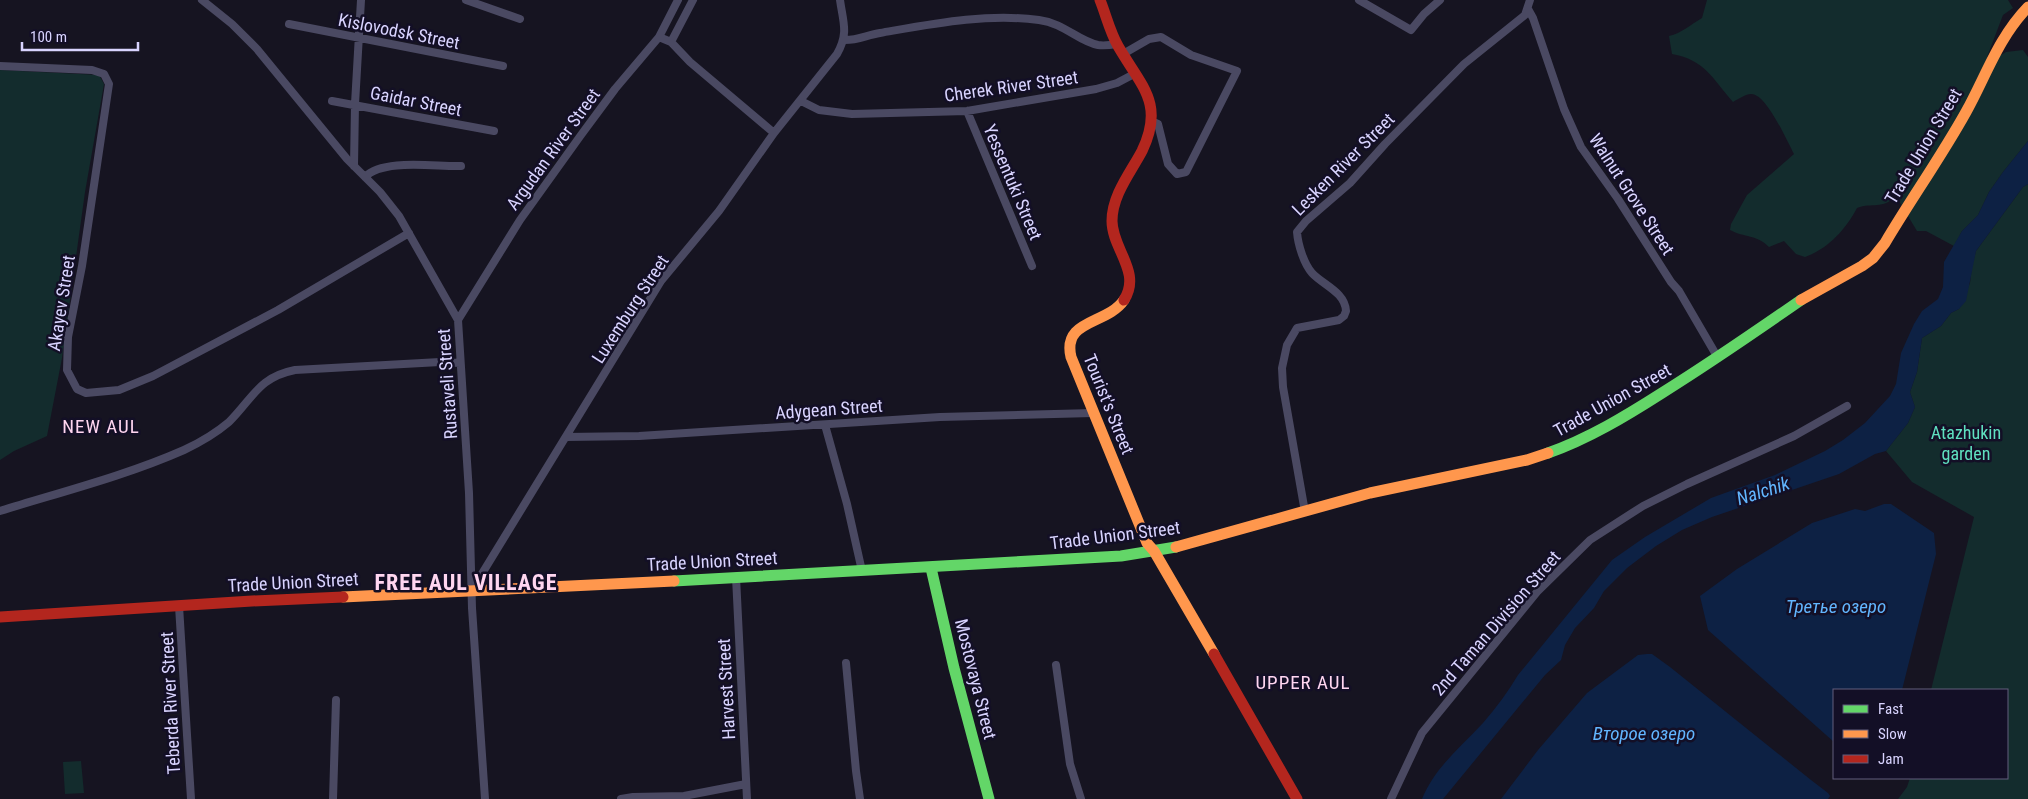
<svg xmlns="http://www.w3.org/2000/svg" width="2028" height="799" font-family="'Roboto Condensed',sans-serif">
  <rect width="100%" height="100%" fill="#161421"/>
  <path fill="#132c2d" d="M1707 0H2008L2013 8 2003 15 1987 57 1994 59 2006 52 2023 50 2028 57V141L2003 172 1989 192 1978 215 1962 231 1954 246 1926 231H1917L1896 196C1882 210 1873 202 1857 208 1846 229 1828 249 1805 257L1796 254 1784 241 1769 247C1756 234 1745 238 1730 230L1731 224 1747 195 1794 154C1787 141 1766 93 1751 94 1746 94 1738 99 1733 102 1712 78 1705 60 1672 54L1669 36C1682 33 1690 25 1702 18Z
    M0 70 99 75 104 84 85 192 62 358 47 436 14 451 0 460Z
    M2028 184V799H1898L1907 787 1910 778H2007V690H1931L1974 517 1912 482 1886 451 1908 423 1915 407 1910 392 1917 372 1922 338 1941 326 1951 313 1959 309 1970 283 1972 266 1976 251 2023 187Z
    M81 761 84 793 65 794 63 762Z"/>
  <path fill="#0d2144" d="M2028 141V184L2023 187 1976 251 1966 301 1959 309 1951 313 1941 326 1922 338 1917 372 1910 392 1915 407 1908 423 1886 451 1875 454 1839 474 1712 517 1682 530 1656 546 1627 568 1604 591 1594 608 1575 628 1565 645 1561 660 1545 675 1443 799H1422C1435 767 1461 747 1483 723 1496 708 1508 692 1518 675L1612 560 1645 537 1711 498 1775 475 1825 451 1843 440 1865 423 1890 396 1896 384 1901 353 1914 324 1922 311 1938 299 1943 287 1944 262 1962 231 1978 215 1989 192 2003 172Z
    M1884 504H1891L1934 533 1936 554 1902 690H1834V742L1708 630 1700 596 1737 569 1812 523 1855 509 1865 511Z
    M1647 654H1652L1670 667 1811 780 1828 793 1830 796 1828 799H1501L1538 750 1587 693 1638 655Z"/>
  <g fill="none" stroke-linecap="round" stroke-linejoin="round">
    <path stroke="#4a4962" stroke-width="8" d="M202 0 232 24 257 49 347 159 380 192 399 216 458 320 469 493 472 608 485 799
      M466 0 520 19
      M1359 0 1411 30 1424 14 1440 0
      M1528 9 1533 18 1564 109 1581 147 1618 199 1671 282 1679 291 1718 358
      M289 24 503 66
      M659 37 671 42 690 62 774 133
      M843 40C856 41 867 35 880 33 932 24 986 13 1039 20 1064 23 1078 41 1098 45 1104 46 1111 45 1117 44
      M671 42 693 0
      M1123 54 1149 39 1161 37 1191 55 1237 71 1186 172 1177 174 1168 164 1158 124 1151 121
      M0 66 92 70 104 74 109 84 82 266 68 337 67 370 77 389 86 393 119 390 153 376 278 310 409 233
      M332 101 494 131
      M801 101 819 110 852 114 967 111 1096 89 1117 83 1134 74
      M967 111 1032 266
      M354 166 355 104 361 0
      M365 177C383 158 436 167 461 166
      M458 320 520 220 581 135 615 89 659 37 678 0
      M825 425 847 504 862 571
      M566 437 639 436 940 417 1093 413
      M0 511C61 492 125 476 184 450 199 443 216 433 229 422 253 398 259 377 295 370L440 362 460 363
      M1305 512 1283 387 1282 368 1287 345 1297 328 1339 320 1344 316 1346 311C1345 292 1323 285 1312 273 1304 264 1298 245 1297 232L1306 221 1350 183 1385 144 1464 64 1525 15 1530 0
      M736 577 747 799
      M472 590 661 281 719 211 774 133 837 54C849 33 843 22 840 0
      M179 606 191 799
      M846 663 856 771 860 799
      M1056 665 1070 764 1081 799
      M333 799 336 700
      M621 799 633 797 684 796 746 784
      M1391 799 1422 733 1537 592 1590 540 1643 506 1687 484 1794 436 1847 406"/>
    <path stroke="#63d668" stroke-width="11" d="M1548 453C1588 439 1626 416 1662 393 1710 363 1755 332 1801 300
      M931 568 954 668 989 799
      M674 581 1121 556 1176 547"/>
    <path stroke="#ff974d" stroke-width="11" d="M1124 300C1107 325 1062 319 1071 357L1147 543 1154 551 1214 654
      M1801 300 1862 266 1873 258 1885 243C1911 199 1941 157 1966 112 1986 76 1998 38 2028 7
      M1176 547 1370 493 1527 460 1548 453
      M343 597 674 581"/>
    <path stroke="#b3261e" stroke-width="11" d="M1100 0C1106 15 1110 32 1118 46 1141 86 1165 103 1142 151 1131 172 1112 195 1112 221 1112 249 1142 272 1124 300
      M0 617 252 601 343 597
      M1214 654 1297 799"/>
  </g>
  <g text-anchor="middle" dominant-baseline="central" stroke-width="5" stroke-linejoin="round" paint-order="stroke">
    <g font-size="18" fill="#d9d4ff" stroke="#130f26">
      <text transform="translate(399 31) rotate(11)">Kislovodsk Street</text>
      <text transform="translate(1011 86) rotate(-8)">Cherek River Street</text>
      <text transform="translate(416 101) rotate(11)">Gaidar Street</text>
      <text transform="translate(1923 146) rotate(-59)">Trade Union Street</text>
      <text transform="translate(553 149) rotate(-54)">Argudan River Street</text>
      <text transform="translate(1343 164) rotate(-45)">Lesken River Street</text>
      <text transform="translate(1013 182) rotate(67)">Yessentuki Street</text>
      <text transform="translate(1632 194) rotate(57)">Walnut Grove Street</text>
      <text transform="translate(61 303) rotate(-81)">Akayev Street</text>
      <text transform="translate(630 309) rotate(-57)">Luxemburg Street</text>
      <text transform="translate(447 384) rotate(-94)">Rustaveli Street</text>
      <text transform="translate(1612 400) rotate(-29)">Trade Union Street</text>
      <text transform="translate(1109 404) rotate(68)">Tourist's Street</text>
      <text transform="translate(829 409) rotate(-4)">Adygean Street</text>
      <text transform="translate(1115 535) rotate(-7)">Trade Union Street</text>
      <text transform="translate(712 561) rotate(-3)">Trade Union Street</text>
      <text transform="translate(293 582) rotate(-3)">Trade Union Street</text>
      <text transform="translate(1496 623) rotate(-49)">2nd Taman Division Street</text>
      <text transform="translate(976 679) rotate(76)">Mostovaya Street</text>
      <text transform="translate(726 689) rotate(-93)">Harvest Street</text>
      <text transform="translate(170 703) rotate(-93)">Teberda River Street</text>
    </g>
    <g font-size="18" fill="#5fe0c0" stroke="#130f26">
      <text x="1966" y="432">Atazhukin<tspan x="1966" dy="21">garden</tspan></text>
    </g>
    <g font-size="19" letter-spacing="1" fill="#ffd6f0" stroke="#130f26">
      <text x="101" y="426">NEW AUL</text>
      <text x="1303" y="682">UPPER AUL</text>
    </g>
    <g font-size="19" font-style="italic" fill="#62b6ff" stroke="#130f26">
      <text transform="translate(1763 491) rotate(-18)">Nalchik</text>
      <text x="1836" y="606">Третье озеро</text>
      <text x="1644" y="733">Второе озеро</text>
    </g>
    <g font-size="22" font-weight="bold" letter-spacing="1" fill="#ffd6f0" stroke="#130f26">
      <text x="466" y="582">FREE AUL VILLAGE</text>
    </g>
  </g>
  <rect x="1833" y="689" width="175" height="90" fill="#130f26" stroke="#625e7d"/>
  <rect x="1843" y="705" width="25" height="8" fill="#63d668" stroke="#625e7d"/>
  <text x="1878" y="714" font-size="15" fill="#d9d4ff">Fast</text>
  <rect x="1843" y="730" width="25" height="8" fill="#ff974d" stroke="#625e7d"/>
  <text x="1878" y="739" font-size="15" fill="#d9d4ff">Slow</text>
  <rect x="1843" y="755" width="25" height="8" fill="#b3261e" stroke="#625e7d"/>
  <text x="1878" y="764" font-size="15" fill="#d9d4ff">Jam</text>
  <path d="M22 42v8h116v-8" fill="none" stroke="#d9d4ff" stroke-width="2.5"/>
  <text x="30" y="42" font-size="15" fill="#d9d4ff" stroke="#130f26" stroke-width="4" paint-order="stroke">100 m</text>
</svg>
